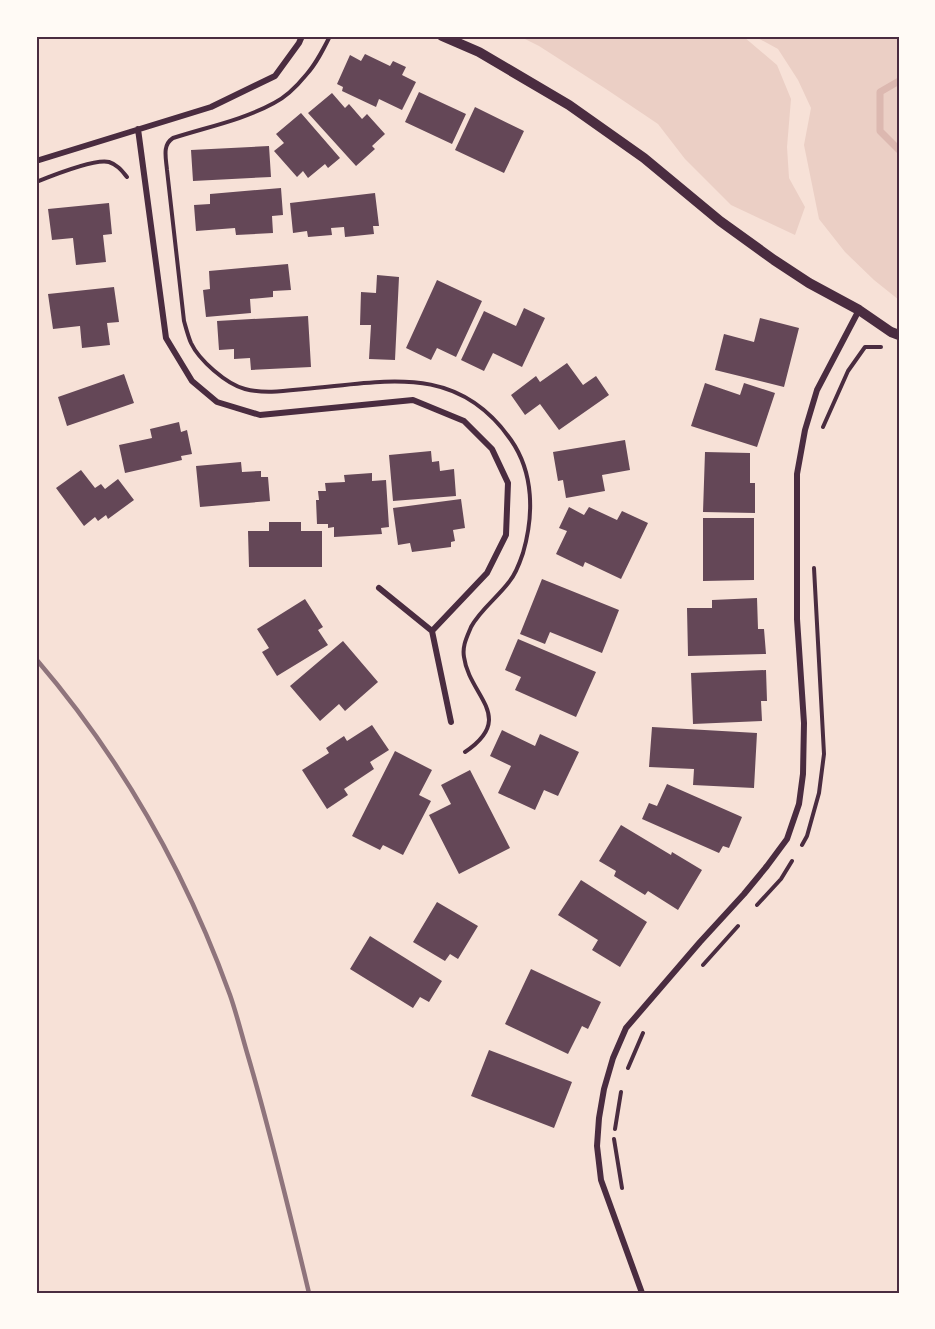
<svg xmlns="http://www.w3.org/2000/svg" width="935" height="1329" font-family="'Playfair Display',serif">
  <rect width="100%" height="100%" fill="#f7e1d7"/>
  <path fill="#ebcfc5" d="M519 36H729L744 37 777 65 791 99 787 147 789 178 805 207 795 235 731 205 685 159 658 124 606 89 539 46Z
    M754 36H899V300L874 280 845 252 819 219 804 145 811 108 798 80 778 49Z"/>
  <g fill="none" stroke-linecap="round" stroke-linejoin="round">
    <path stroke="#dcb8b0" stroke-width="7" d="M899 81 880 92V131L899 150"/>
  </g>
  <path fill="#644757" d="M365 54 390 66 393 61 406 67 402 75 416 82 402 110 379 99 376 107 342 91 343 87 337 84 350 55 361 61Z
    M419 92 466 114 452 144 405 122Z
    M332 93 345 108 349 104 362 119 367 114 385 134 372 146 375 149 356 166 308 113Z
    M475 107 524 131 504 173 455 150Z
    M301 113 340 158 328 168 325 164 308 178 303 171 297 177 274 151 284 143 276 134Z
    M269 146 271 177 193 181 191 150Z
    M281 188 283 215 272 216 273 233 236 235 235 228 196 231 194 205 210 204V194Z
    M375 193 379 226H373L374 234 345 237 344 227 331 228 332 235 308 237 307 231 293 233 290 203Z
    M109 203 112 234 103 235 106 262 76 265 73 238 52 240 48 209Z
    M288 264 291 290 273 291V297L250 299 251 313 206 317 203 290 210 289 209 271Z
    M377 275 399 277 395 360 369 359 371 325H360L361 292 376 293Z
    M437 280 482 301 456 357 437 348 431 360 406 348Z
    M114 287 119 322 107 323 110 345 82 348 80 326 53 329 48 294Z
    M524 308 545 318 522 367 493 353 484 371 461 360 484 311 516 326Z
    M308 316 311 367 251 370 250 358 234 359V349L219 350 217 321Z
    M760 318 799 328 784 387 715 370 724 334 754 342Z
    M567 363 583 385 596 376 609 395 559 430 540 404 525 415 511 395 536 376 540 382Z
    M124 374 134 403 67 426 58 397Z
    M705 383 740 395 744 383 775 393 757 447 691 426Z
    M179 422 181 432 187 430 192 454 181 456 182 460 125 473 119 445 152 438 150 429Z
    M625 440 630 470 602 475 605 491 566 498 563 480 558 481 553 452Z
    M431 451 432 462 439 461 440 471 454 469 456 496 393 501 389 455Z
    M705 452 750 453V483H755V513L703 512Z
    M241 462 242 472 261 471V477H268L270 501 200 507 196 466Z
    M81 470 95 488 101 484 105 489 118 479 134 500 108 519 106 515 98 521 95 517 84 526 56 488Z
    M372 473V481L386 480 389 527 381 528 382 534 334 537V527L328 528V524H317L316 500H319L318 491H326L325 483 345 482 344 475Z
    M461 499 465 528 453 530 455 541 451 542V547L412 552 410 543 398 545 393 508Z
    M569 507 584 515 589 507 617 520 622 511 648 523 621 579 585 562 583 567 556 554 567 531 559 528Z
    M703 518H754V580L703 581Z
    M269 522H301V531H322V567H249L248 531H269Z
    M542 579 619 610 602 653 550 632 545 644 520 634Z
    M757 598 758 629H764L766 654 688 656 687 608H712V600Z
    M305 599 323 627 318 630 328 645 277 676 262 652 269 648 257 629Z
    M518 639 596 672 576 717 515 690 521 677 505 670Z
    M343 641 378 682 345 711 339 704 320 721 290 686Z
    M766 670 767 701H761L762 721 693 724 691 673Z
    M372 725 389 750 370 762 374 769 344 789 348 795 327 809 302 770 329 753 326 748 344 736 347 741Z
    M652 727 757 733 754 788 693 785 694 769 649 767Z
    M502 730 535 746 540 734 579 752 558 796 544 790 535 810 498 793 511 766 490 756Z
    M395 751 432 770 419 795 431 801 403 855 383 845 380 850 352 836Z
    M470 770 510 848 459 874 429 815 451 804 441 785Z
    M667 784 742 817 729 848 723 846 719 853 642 819 649 803 657 806Z
    M621 825 671 855 672 852 702 870 678 910 648 891 645 895 614 876 616 871 599 861Z
    M581 880 647 922 620 967 592 950 598 940 558 915Z
    M437 902 478 926 458 959 450 954 445 961 413 942Z
    M370 936 442 981 429 1002 420 997 413 1008 350 969Z
    M531 969 601 1002 588 1029 582 1026 568 1054 505 1024Z
    M489 1050 572 1082 554 1128 471 1096Z"/>
  <g fill="none" stroke-linecap="round" stroke-linejoin="round">
    <path stroke="#4a2c40" stroke-width="4" d="M330 36C323 50 316 64 306 75 297 86 286 97 274 103 243 120 207 127 173 138 162 145 166 158 167 170L184 321C186 328 188 336 191 343 199 360 226 384 245 389 264 394 285 391 304 389 385 382 457 362 511 440 534 473 534 515 523 553 520 562 515 575 509 582 498 597 480 610 471 627 467 637 462 646 464 657 469 696 517 717 465 752
      M36 182C51 176 95 158 109 162 118 165 122 171 127 177
      M823 427 848 371 865 347H881
      M802 845 807 836 819 793 824 754 814 568
      M757 905 781 879 792 861
      M703 965 738 926
      M628 1068 643 1033
      M615 1129 621 1092
      M614 1139 622 1188"/>
    <path stroke="#4a2c40" stroke-width="6" d="M138 129 166 338 192 381 217 402 260 415 413 400 464 421 492 449 508 483 506 535 487 573 432 631
      M36 161 211 107 275 76 299 43 302 36
      M379 588 432 631 451 722
      M642 1293 601 1180 597 1146 599 1118 604 1089 613 1058 626 1028 700 942 744 894 767 866 787 839 799 804 803 774 804 723 797 619V474L805 430 817 390 859 310"/>
    <path stroke="#4a2c40" stroke-width="10" d="M442 36 479 52 569 105 644 158 720 221 774 260 809 283 859 310 891 332 899 335"/>
    <path stroke="#8f747c" stroke-width="4.5" d="M36 659C121 758 186 873 230 995 237 1015 242 1036 248 1056 271 1134 290 1214 309 1293"/>
  </g>
  <rect width="935" height="1329" fill="none" stroke="#fffaf5" stroke-width="75"/>
  <rect x="38" y="38" width="860" height="1254" fill="none" stroke="#4a2c40" stroke-width="2"/>
</svg>
